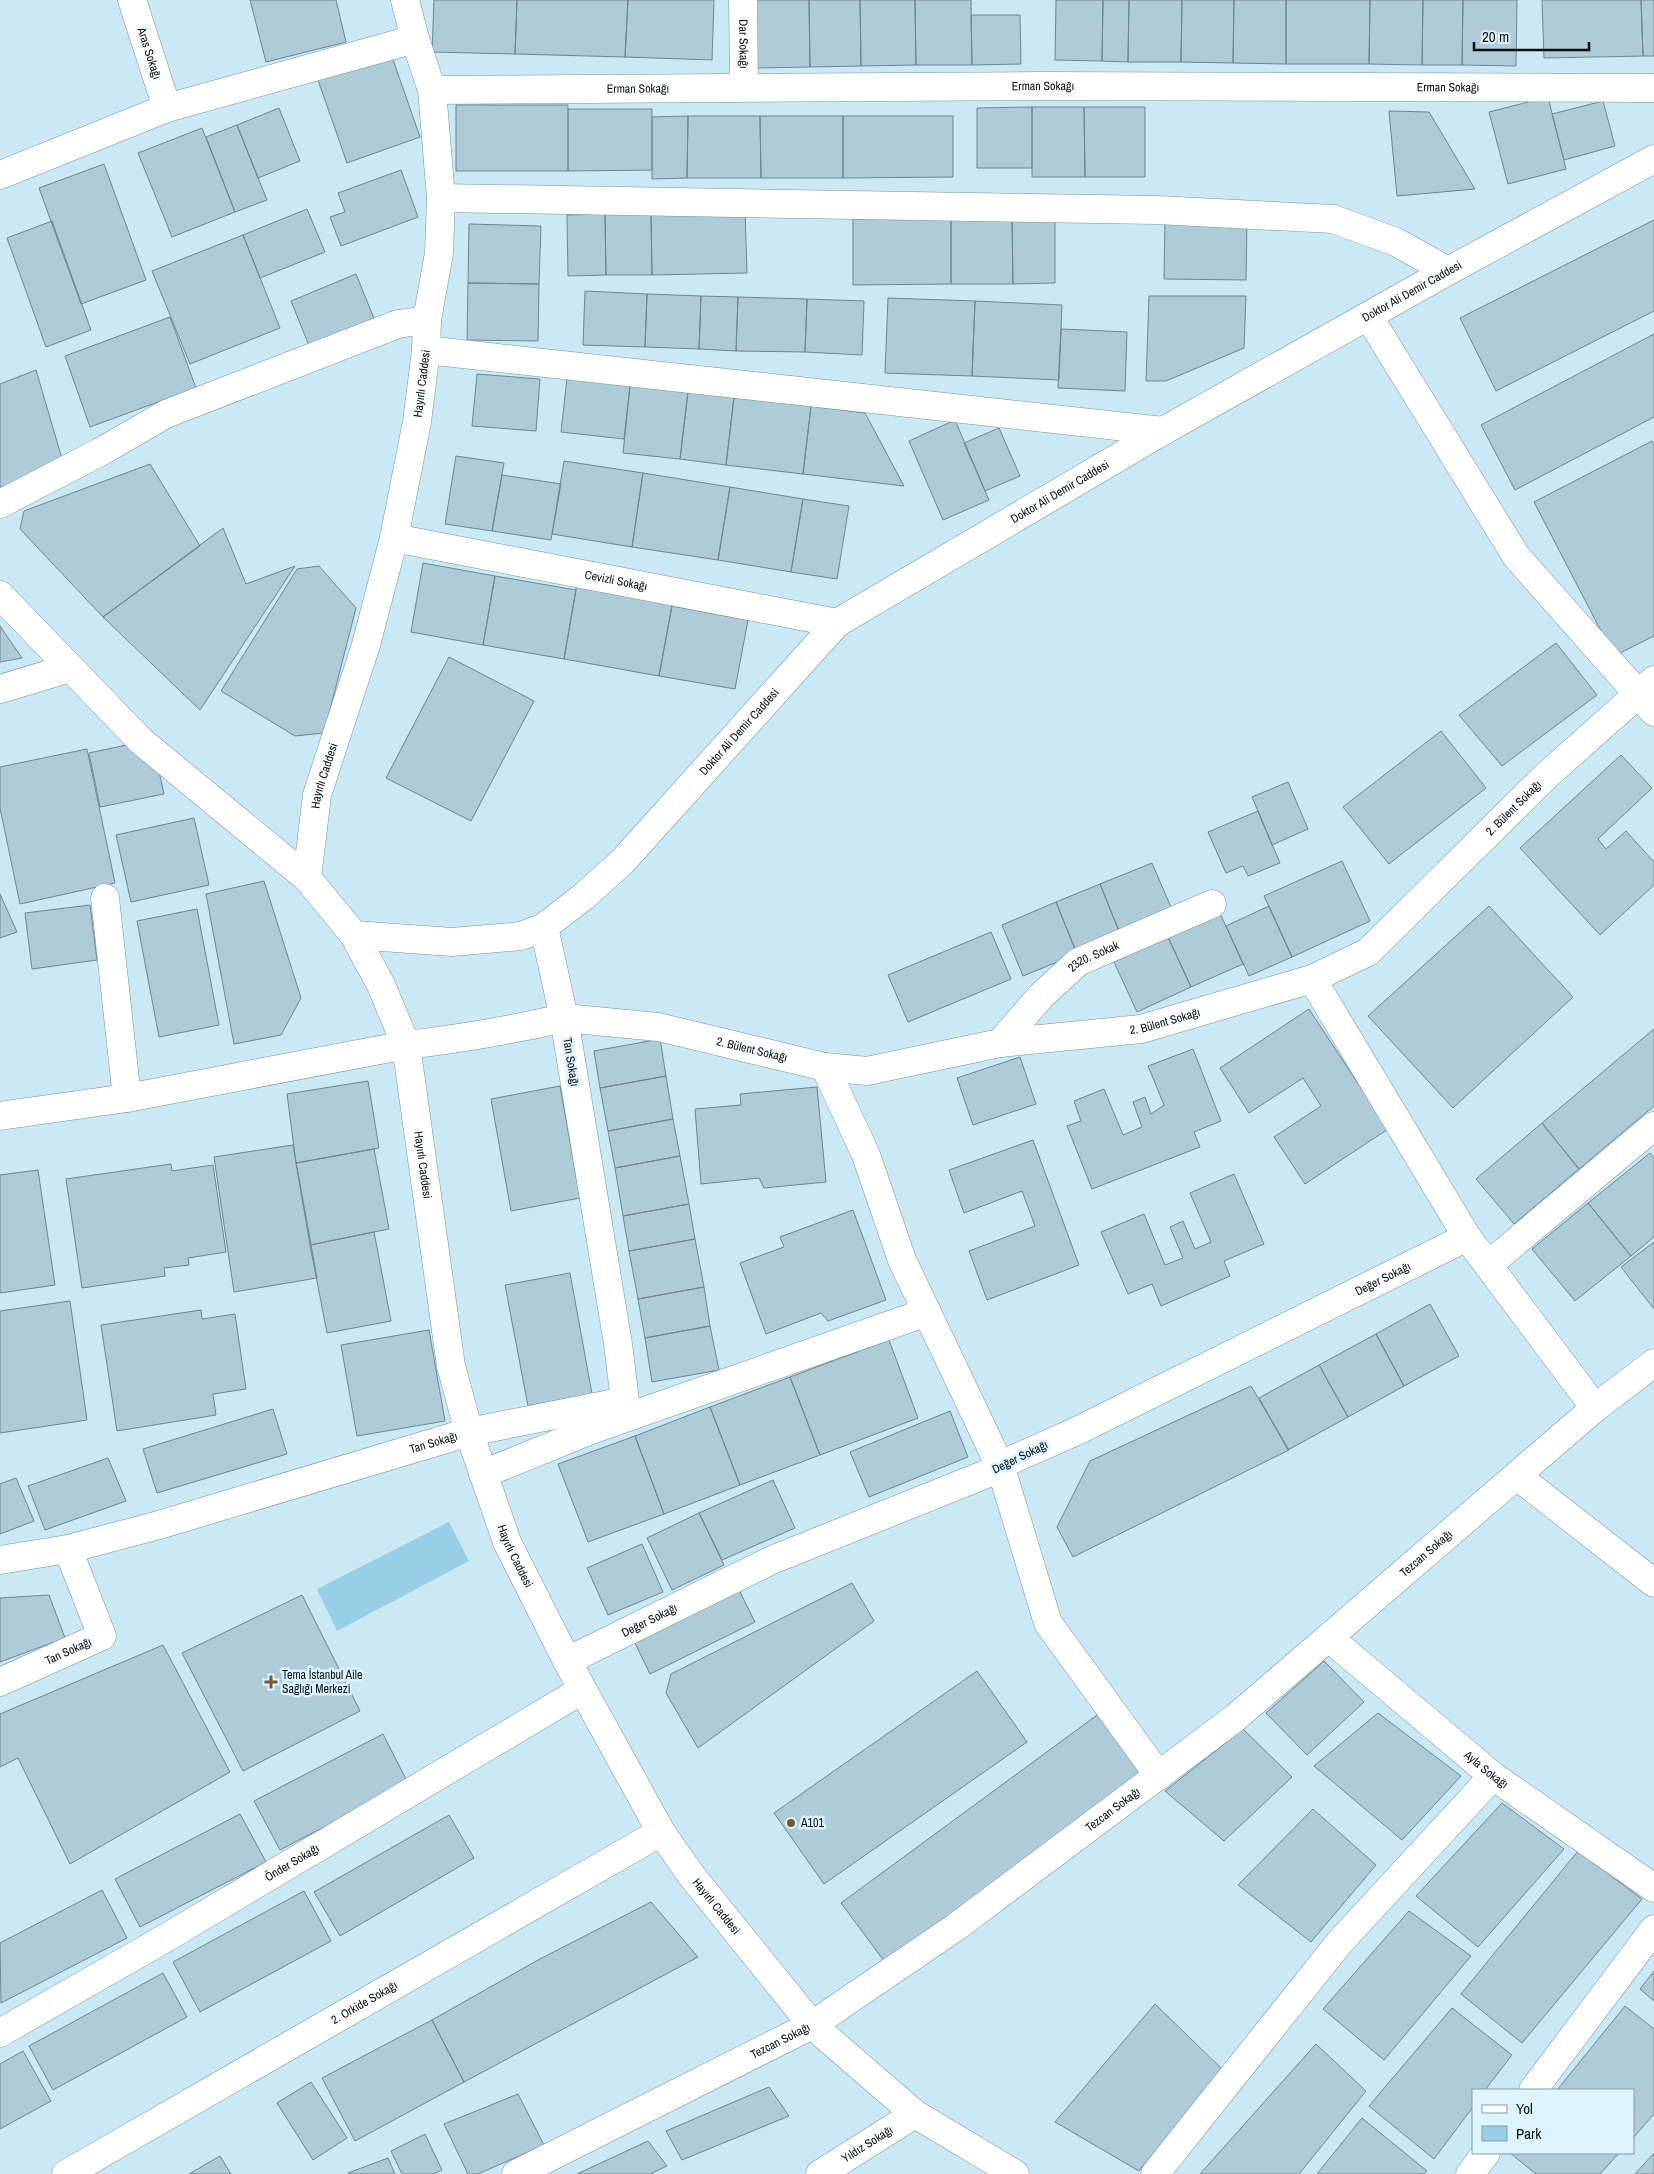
<svg xmlns="http://www.w3.org/2000/svg" width="1654" height="2174" font-family="'Archivo Narrow',sans-serif">
  <rect width="100%" height="100%" fill="#cbe8f5"/>
  <path fill="#99cfe6" d="M449 1522 469 1561 337 1631 317 1589Z"/>
  <path fill="#aecbd7" stroke="#6c8692" d="M250 0H336L346 42 266 62Z
    M434 0H517L515 54 432 52Z
    M517 0H628L625 57 515 54Z
    M628 0H714L712 60 625 57Z
    M753 0H809L810 67 754 68Z
    M809 0H860L861 66 810 67Z
    M860 0H915L916 65 861 66Z
    M915 0H971L972 65H916Z
    M1056 0H1103L1102 61 1055 60Z
    M1103 0H1129L1128 62 1102 61Z
    M1129 0H1182L1181 62H1128Z
    M1182 0H1234L1233 63 1181 62Z
    M1234 0H1286V64L1233 63Z
    M1286 0H1370L1369 64H1286Z
    M1370 0H1423L1422 65 1369 64Z
    M1423 0H1463L1462 65H1422Z
    M1463 0H1517L1516 66 1462 65Z
    M1542 0H1641L1643 56 1544 58Z
    M1641 0H1654V56H1643Z
    M971 15H1020L1021 64 972 65Z
    M391 54 420 137 347 163 318 80Z
    M1548 97 1566 169 1508 184 1489 112Z
    M1603 101 1615 146 1564 160 1552 114Z
    M456 105H568V171H456Z
    M1032 107H1084L1085 177H1032Z
    M1032 107V168H977V108Z
    M1084 107H1145V177H1085Z
    M279 108 300 161 258 178 237 125Z
    M568 109H652V170L568 171Z
    M1389 111 1429 112 1475 189 1397 196Z
    M688 116H760L761 178H687Z
    M688 116 687 178 652 179V117Z
    M760 116H843V178H761Z
    M843 116H953V177L843 178Z
    M237 125 267 200 235 212 206 137Z
    M202 128 235 212 172 237 138 153Z
    M104 164 146 280 81 304 39 188Z
    M401 170 418 217 341 246 330 217 345 212 338 193Z
    M307 209 325 252 260 278 243 235Z
    M745 211 747 273 652 275 651 213Z
    M651 213 652 275H606L605 214Z
    M605 214 606 275 568 276 567 215Z
    M1012 218H1055V283L1013 284Z
    M1012 218 1013 284H951V219Z
    M853 219H951V284L853 285Z
    M1165 219 1247 220 1246 280 1164 279Z
    M1654 220V311L1496 391 1460 318Z
    M52 221 91 330 46 347 7 238Z
    M469 224 541 226 539 284 468 283Z
    M243 235 280 328 190 364 152 271Z
    M356 274 375 321 310 348 291 301Z
    M468 283 539 284 538 341 467 340Z
    M585 291 647 294 645 347 583 345Z
    M647 294 701 296 699 349 645 347Z
    M701 296 738 297 736 351 699 349Z
    M1149 296H1246L1244 348 1166 381H1146Z
    M738 297 807 299 805 352 736 351Z
    M888 298 975 301 972 376 885 373Z
    M807 299 864 301 862 355 805 352Z
    M975 301 1062 305 1059 380 972 376Z
    M170 317 196 388 90 427 65 356Z
    M1061 329 1127 332 1125 391 1058 388Z
    M1654 334V417L1515 490 1481 425Z
    M36 370 63 462 10 493 0 486V384Z
    M477 374 540 379 536 431 472 426Z
    M567 378 630 386 624 439 561 432Z
    M630 386 688 392 680 459 623 453Z
    M688 392 734 397 726 465 680 459Z
    M734 397 811 406 803 474 726 465Z
    M811 406 865 413 904 486 803 474Z
    M955 420 989 500 943 520 909 441Z
    M999 428 1020 476 985 491 964 443Z
    M1652 441 1654 445V636L1614 656 1534 502Z
    M456 456 504 463 492 531 445 524Z
    M564 461 643 473 632 547 552 534Z
    M150 464 200 546 103 617 20 529 24 511Z
    M643 473 730 487 718 560 632 547Z
    M502 475 561 484 551 540 492 531Z
    M730 487 803 499 791 572 718 560Z
    M803 499 849 506 837 579 791 572Z
    M223 528 246 584 295 566 200 710 103 617Z
    M423 563 495 576 483 645 411 632Z
    M319 566 356 608 324 733 295 736 221 691 297 569Z
    M495 576 576 590 564 659 483 645Z
    M578 577 674 594 659 676 564 659Z
    M672 606 748 620 735 689 659 676Z
    M0 626 22 658 0 662Z
    M1556 643 1597 695 1502 766 1459 715Z
    M449 657 534 701 471 821 386 778Z
    M1441 731 1486 788 1389 864 1343 807Z
    M136 743 156 758 164 794 100 807 89 753Z
    M87 749 115 883 20 904 0 808V767Z
    M1621 755 1652 788 1598 839 1606 849 1626 831 1654 862V885L1600 935 1520 848Z
    M1288 782 1308 829 1272 845 1252 797Z
    M1258 811 1280 863 1248 876 1243 866 1226 873 1208 832Z
    M194 818 209 885 131 902 116 835Z
    M1342 861 1370 921 1292 957 1264 896Z
    M1152 863 1174 914 1121 936 1100 884Z
    M264 881 301 998 281 1035 234 1044 206 894Z
    M1100 884 1121 936 1077 954 1056 902Z
    M0 894 17 932 0 938Z
    M1056 902 1077 954 1023 976 1002 925Z
    M90 905 97 960 32 969 25 913Z
    M1269 906 1292 957 1249 976 1226 926Z
    M1489 906 1573 997 1453 1108 1368 1016Z
    M197 909 219 1025 159 1037 137 921Z
    M1220 913 1243 964 1191 987 1168 937Z
    M991 932 1011 979 908 1022 888 975Z
    M1168 937 1191 987 1137 1012 1114 962Z
    M1309 1009 1388 1129 1305 1184 1274 1137 1321 1106 1303 1078 1249 1113 1220 1068Z
    M1654 1029V1106L1579 1169 1542 1123Z
    M660 1039 666 1076 600 1088 594 1051Z
    M1193 1049 1221 1121 1194 1132 1200 1147 1092 1189 1067 1126 1081 1121 1074 1101 1104 1089 1123 1135 1142 1127 1133 1102 1145 1097 1151 1114 1164 1105 1148 1066Z
    M1020 1057 1036 1104 973 1125 957 1078Z
    M666 1076 673 1119 608 1131 600 1088Z
    M368 1081 379 1148 296 1163 287 1094Z
    M560 1086 580 1198 511 1211 491 1099Z
    M817 1087 826 1182 764 1188 759 1178 701 1184 695 1109 741 1105 740 1094Z
    M673 1119 680 1156 615 1168 608 1131Z
    M1542 1123 1579 1169 1514 1224 1476 1179Z
    M1033 1140 1079 1265 987 1300 969 1251 1035 1226 1022 1191 964 1213 949 1170Z
    M293 1145 317 1278 234 1292 214 1157Z
    M374 1149 389 1229 310 1245 296 1163Z
    M1650 1153 1654 1158V1237L1631 1256 1588 1203Z
    M680 1156 689 1204 623 1216 615 1168Z
    M171 1164 172 1171 213 1165 226 1252 188 1258 189 1265 164 1268 165 1276 82 1288 66 1179Z
    M38 1170 55 1285 0 1293V1175Z
    M1234 1174 1264 1244 1224 1261 1230 1276 1161 1306 1152 1284 1128 1294 1101 1232 1144 1214 1165 1265 1183 1258 1170 1227 1183 1221 1195 1249 1211 1242 1190 1193Z
    M1588 1203 1631 1256 1575 1301 1532 1249Z
    M689 1204 695 1239 629 1251 623 1216Z
    M853 1210 886 1300 828 1321 821 1313 766 1334 740 1263 784 1247 780 1237Z
    M374 1232 391 1321 327 1333 310 1245Z
    M695 1239 704 1287 638 1299 629 1251Z
    M1654 1242V1309L1621 1267Z
    M570 1273 592 1394 528 1406 505 1285Z
    M704 1287 710 1326 645 1338 638 1299Z
    M70 1301 87 1420 0 1433V1311Z
    M1430 1304 1459 1356 1404 1386 1376 1334Z
    M201 1310 202 1319 235 1314 246 1389 213 1394 216 1415 117 1431 101 1325Z
    M710 1326 719 1370 652 1382 645 1338Z
    M429 1330 445 1421 357 1436 341 1345Z
    M1376 1334 1404 1386 1348 1417 1319 1365Z
    M889 1340 918 1418 820 1455 790 1377Z
    M1319 1365 1348 1417 1288 1450 1259 1398Z
    M790 1377 820 1455 740 1485 710 1407Z
    M1251 1386 1289 1450 1073 1557 1057 1527 1090 1461Z
    M710 1407 740 1485 664 1514 635 1436Z
    M273 1409 287 1454 157 1493 143 1449Z
    M950 1411 968 1457 869 1497 850 1452Z
    M635 1436 664 1514 588 1542 558 1464Z
    M108 1458 126 1501 45 1530 28 1486Z
    M16 1478 34 1521 0 1534V1484Z
    M773 1480 795 1528 722 1560 699 1513Z
    M699 1513 724 1565 672 1590 647 1538Z
    M642 1544 663 1592 608 1615 587 1568Z
    M852 1583 874 1621 698 1748 666 1693 671 1674Z
    M736 1584 755 1622 650 1674 632 1637Z
    M49 1595 65 1638 0 1662V1598Z
    M302 1595 360 1711 243 1771 182 1653Z
    M163 1645 230 1772 70 1864 18 1758 0 1767V1714Z
    M1324 1661 1364 1702 1307 1755 1266 1713Z
    M977 1671 1027 1742 824 1884 774 1813Z
    M1104 1710 1149 1772 887 1965 841 1903Z
    M1378 1713 1461 1776 1402 1840 1314 1766Z
    M1243 1729 1292 1777 1224 1841 1165 1791Z
    M383 1734 408 1783 280 1850 254 1801Z
    M1502 1803 1564 1849 1478 1947 1416 1896Z
    M1313 1809 1376 1865 1311 1942 1238 1885Z
    M240 1814 266 1862 140 1927 115 1879Z
    M449 1815 474 1858 340 1936 314 1892Z
    M1578 1851 1642 1899 1522 2043 1461 1994Z
    M102 1890 127 1938 1 2003 0 1943Z
    M304 1891 331 1941 200 2012 173 1962Z
    M651 1902 698 1957 464 2082 432 2020 538 1960Z
    M1409 1911 1471 1956 1384 2060 1323 2009Z
    M1654 1971V2001L1640 1989Z
    M163 1973 187 2017 53 2090 29 2046Z
    M1155 2004 1222 2069 1139 2171 1055 2122Z
    M1625 2006 1654 2029V2114L1633 2138V2090H1557Z
    M1452 2008 1512 2055 1485 2090H1473V2107L1434 2159 1369 2106Z
    M432 2020 464 2082 355 2141 322 2078Z
    M1316 2044 1366 2091 1299 2174H1200Z
    M23 2051 51 2101 0 2129V2064Z
    M311 2082 347 2138 313 2160 277 2103Z
    M769 2087 789 2116 682 2160 666 2131Z
    M518 2094 544 2145 478 2174H468L444 2124Z
    M1362 2118 1427 2171 1424 2174H1317Z
    M425 2134 442 2170 433 2174H402L391 2151Z
    M648 2141 667 2166 650 2174H577Z
    M1510 2153H1619L1600 2174H1536Z
    M1654 2153V2174H1635Z
    M220 2156 231 2174H189Z
    M388 2158 395 2174H348V2173Z"/>
  <g fill="none" stroke-linecap="round" stroke-linejoin="round">
    <defs>
      <g id="street">
        <path id="s1" d="M132 0 167 108"/>
        <path id="s2" d="M743 0 744 87"/>
        <path id="s3" d="M432 90 1039 86 1654 88"/>
        <path d="M0 175 167 108 415 39"/>
        <path d="M441 198 1157 210 1333 219 1396 242 1448 271"/>
        <path d="M1369 317 1516 556 1654 712"/>
        <path d="M426 350 1163 431"/>
        <path d="M0 504 102 451 166 414 398 324 427 320"/>
        <path id="s4" d="M394 538 837 623"/>
        <path d="M0 689 70 668"/>
        <path d="M105 898 127 1098"/>
        <path d="M1312 979 1467 1237 1595 1408"/>
        <path id="s5" d="M1000 1043 1041 996 1078 962 1212 904"/>
        <path d="M825 1067 866 1155 902 1260 1001 1468 1048 1623 1159 1776"/>
        <path d="M0 1116 127 1098 406 1045"/>
        <path d="M1488 1265 1654 1126"/>
        <path d="M483 1474 591 1430 927 1312"/>
        <path d="M1517 1476 1654 1583"/>
        <path d="M0 1560 68 1549"/>
        <path id="s6" d="M1329 1638 1493 1776 1654 1888"/>
        <path id="s7" d="M567 1661 772 1560 1001 1468 1007 1462 1079 1430 1467 1237"/>
        <path id="s8" d="M0 1682 102 1636 68 1549 159 1525 469 1432 625 1401 618 1344 564 1018 658 1027 825 1067 867 1071 1000 1043 1141 1029 1312 979 1368 952 1547 775 1654 680"/>
        <path id="s9" d="M0 2033 164 1939 582 1690"/>
        <path d="M1533 2090 1654 1929"/>
        <path id="s10" d="M66 2174 661 1832"/>
        <path id="s11" d="M516 2174 812 2025"/>
        <path id="s12" d="M820 2174 915 2114"/>
        <path d="M1155 2174 1339 1943 1493 1776"/>
        <path d="M1470 2174 1486 2153"/>
      </g>
      <g id="secondary">
        <path id="s13" d="M0 595 141 741 307 878 354 935 381 985 406 1045 451 1366 469 1432 507 1542 567 1661 661 1832 691 1875 812 2025 915 2114 1015 2174"/>
        <path id="s14" d="M307 878 317 795 366 645 394 538 417 422 426 350 427 320 439 253 441 198 432 90 415 39 405 0"/>
        <path id="s15" d="M354 935 452 942 521 936 544 927 583 897 622 862 837 623 1163 431 1448 271 1654 159"/>
        <path d="M406 1045C459 1039 511 1030 564 1018L544 927"/>
        <path id="s16" d="M812 2025 956 1927 1235 1718 1595 1408 1654 1363"/>
      </g>
    </defs>
    <use href="#street" stroke="#76919d" stroke-width="29"/>
    <use href="#secondary" stroke="#76919d" stroke-width="29"/>
    <use href="#street" stroke="#fff" stroke-width="28"/>
    <use href="#secondary" stroke="#fff" stroke-width="28"/>
  </g>
  <g fill="#76582c" stroke="#ddf5ff" stroke-width="2">
    <path d="M268.5 1674.5h5v5h5v5h-5v5h-5v-5h-5v-5h5z"/>
    <circle cx="791" cy="1823" r="5"/>
  </g>
  <g text-anchor="middle" dominant-baseline="central" stroke-width="5" stroke-linejoin="round" paint-order="stroke">
    <g font-size="12" fill="#071115" stroke="#ddf5ff">
      <text stroke="none"><textPath href="#s2" startOffset="44">Dar Sokağı</textPath></text>
      <text stroke="none"><textPath href="#s1" startOffset="56">Aras Sokağı</textPath></text>
      <text stroke="none"><textPath href="#s3" startOffset="611">Erman Sokağı</textPath></text>
      <text stroke="none"><textPath href="#s3" startOffset="206">Erman Sokağı</textPath></text>
      <text stroke="none"><textPath href="#s3" startOffset="1016">Erman Sokağı</textPath></text>
      <text stroke="none"><textPath href="#s15" startOffset="1279">Doktor Ali Demir Caddesi</textPath></text>
      <text stroke="none"><textPath href="#s14" startOffset="509">Hayırlı Caddesi</textPath></text>
      <text stroke="none"><textPath href="#s15" startOffset="874">Doktor Ali Demir Caddesi</textPath></text>
      <text stroke="none"><textPath href="#s4" startOffset="226">Cevizli Sokağı</textPath></text>
      <text stroke="none"><textPath href="#s15" startOffset="469">Doktor Ali Demir Caddesi</textPath></text>
      <text stroke="none"><textPath href="#s14" startOffset="104">Hayırlı Caddesi</textPath></text>
      <text stroke="none"><textPath href="#s8" startOffset="2201">2. Bülent Sokağı</textPath></text>
      <text stroke="none"><textPath href="#s5" startOffset="129">2320. Sokak</textPath></text>
      <text stroke="none"><textPath href="#s8" startOffset="1781">2. Bülent Sokağı</textPath></text>
      <text stroke="none"><textPath href="#s8" startOffset="1361">2. Bülent Sokağı</textPath></text>
      <text transform="translate(571 1062) rotate(81)">Tan Sokağı</text>
      <text stroke="none"><textPath href="#s13" startOffset="735">Hayırlı Caddesi</textPath></text>
      <text stroke="none"><textPath href="#s7" startOffset="902">Değer Sokağı</textPath></text>
      <text stroke="none"><textPath href="#s8" startOffset="586">Tan Sokağı</textPath></text>
      <text transform="translate(1020 1457) rotate(-26)">Değer Sokağı</text>
      <text stroke="none"><textPath href="#s16" startOffset="775">Tezcan Sokağı</textPath></text>
      <text stroke="none"><textPath href="#s13" startOffset="1139">Hayırlı Caddesi</textPath></text>
      <text stroke="none"><textPath href="#s7" startOffset="92">Değer Sokağı</textPath></text>
      <text stroke="none"><textPath href="#s8" startOffset="75">Tan Sokağı</textPath></text>
      <text stroke="none"><textPath href="#s6" startOffset="205">Ayla Sokağı</textPath></text>
      <text stroke="none"><textPath href="#s16" startOffset="370">Tezcan Sokağı</textPath></text>
      <text stroke="none"><textPath href="#s9" startOffset="338">Önder Sokağı</textPath></text>
      <text stroke="none"><textPath href="#s13" startOffset="1544">Hayırlı Caddesi</textPath></text>
      <text stroke="none"><textPath href="#s10" startOffset="344">2. Orkide Sokağı</textPath></text>
      <text stroke="none"><textPath href="#s11" startOffset="296">Tezcan Sokağı</textPath></text>
      <text stroke="none"><textPath href="#s12" startOffset="56">Yıldız Sokağı</textPath></text>
    </g>
    <g font-size="12" fill="#071115" stroke="#ddf5ff" text-anchor="start">
      <text x="282" y="1675">Tema İstanbul Aile<tspan x="282" dy="14">Sağlığı Merkezi</tspan></text>
      <text x="801" y="1823">A101</text>
    </g>
  </g>
  <rect x="1472" y="2089" width="162" height="65" fill="#ddf5ff" stroke="#879aa1"/>
  <rect x="1482" y="2105" width="25" height="8" fill="#ffffff" stroke="#879aa1"/>
  <text x="1516" y="2114" font-size="15" fill="#071115">Yol</text>
  <rect x="1482" y="2126" width="25" height="15" fill="#99cfe6" stroke="#879aa1"/>
  <text x="1516" y="2139" font-size="15" fill="#071115">Park</text>
  <path d="M1474 42v8h115v-8" fill="none" stroke="#071115" stroke-width="2.5"/>
  <text x="1482" y="42" font-size="15" fill="#071115" stroke="#ddf5ff" stroke-width="4" paint-order="stroke">20 m</text>
</svg>
